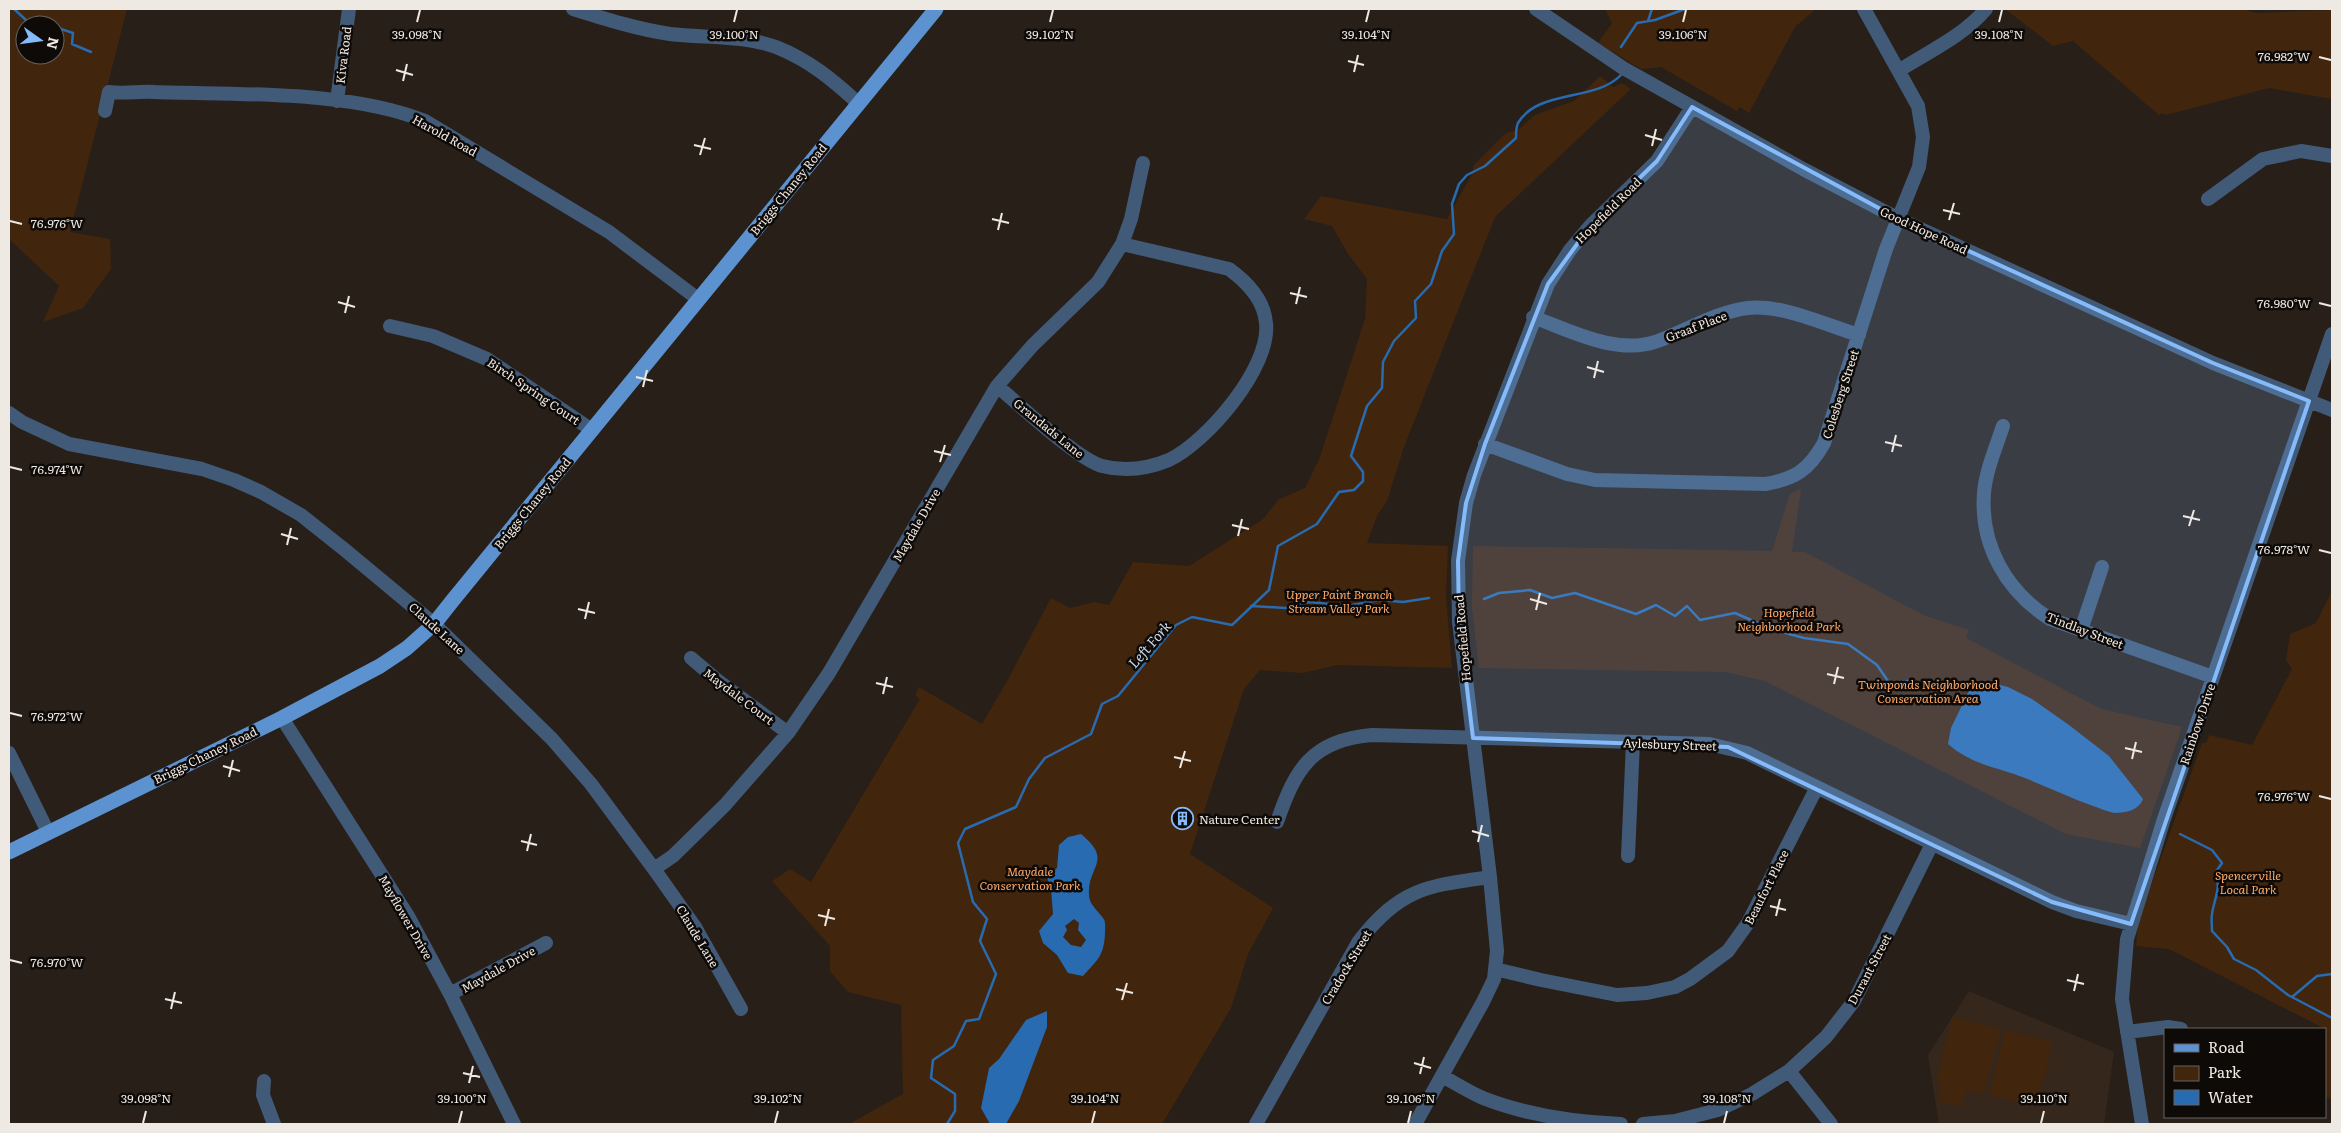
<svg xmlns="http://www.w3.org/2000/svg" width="2341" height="1133" font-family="Literata,serif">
  <rect width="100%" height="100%" fill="#281f18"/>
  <path fill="#36271d" d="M1969 991 2114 1052 2104 1124H1939L1928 1055Z"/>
  <path fill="#42250d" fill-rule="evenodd" d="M9 9H127L70 232 110 239 111 269 83 308 43 322 59 286 9 239ZM25 25H55V55H25Z
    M1605 9H1816L1795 27 1749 113 1740 107 1737 111 1661 67 1641 69 1598 43 1612 23Z
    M2005 9H2242L2256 13 2332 10V99L2269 88 2166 115 2161 113 2160 116 2073 41 2053 46Z
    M1600 76 1613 87 1622 83 1631 89 1495 217 1404 447 1387 501 1377 516 1367 543 1448 546 1446 597 1452 668 1338 665 1302 673 1260 670 1244 689 1190 854 1273 908 1248 954 1231 1008 1162 1124H849L903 1094 901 1005 848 992 830 971V946L772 881 790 869 811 882 920 699 915 695 919 687 982 724 1006 683 1051 598 1070 608 1094 602 1109 605 1133 562 1189 566 1262 520 1279 499 1305 488 1320 457 1365 319 1367 279 1348 254 1332 226 1304 219 1321 196 1447 219 1473 172V166L1506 133 1519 129 1535 115 1574 101Z
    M1801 489 1792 552H1805L1923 615 1969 630 1966 638 2101 709 2182 727 2140 848 2066 834 1765 681 1726 672 1479 668 1472 608 1473 546 1772 551 1790 494Z
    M2332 591V1100L2325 1096V1029L2169 949 2136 946 2138 922 2202 743H2206L2209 735 2252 745 2292 669 2286 660 2290 634 2316 623Z
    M1952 1017 2001 1029 1984 1094 1966 1090 1962 1107 1937 1101 1941 1084 1936 1082Z
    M2005 1030 2053 1042 2037 1107 1989 1095Z"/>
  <path fill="#286bb1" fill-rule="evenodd" d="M1988 682 2008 687 2032 699 2069 725 2109 756 2143 799C2139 810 2126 813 2115 813 2108 812 2099 808 2093 806 2069 797 2047 787 2025 778 1997 767 1972 765 1948 744L1951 728 1969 691Z
    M1081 834C1114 861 1087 866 1089 895 1089 904 1098 911 1103 918 1106 922 1105 927 1105 933 1104 956 1098 959 1083 976L1068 973 1057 955 1043 943 1039 931 1053 914 1051 889 1047 877 1057 868 1059 845 1068 837ZM1074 919 1079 923 1078 930 1086 940 1081 947 1071 945 1063 937 1067 930 1065 926Z
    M1047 1011V1027L1019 1101 1006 1124H990L981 1108 989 1068 999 1059 1026 1020Z"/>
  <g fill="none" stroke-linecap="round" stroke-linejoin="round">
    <path stroke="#286bb1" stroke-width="2.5" d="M14 9 26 20 25 27
      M1648 21 1652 9
      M43 25 48 23 52 25
      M55 27 73 33 72 44 91 52
      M1621 47 1637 23 1655 20 1685 9
      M1484 599 1499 593 1530 590 1552 598 1575 593 1636 614 1656 605 1675 616 1687 606 1700 620 1735 613 1774 630 1804 638 1848 644 1877 665 1890 684 1913 680
      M1251 606 1285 608 1310 602 1347 606 1379 600 1403 602 1429 598
      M2180 834 2212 850 2222 863 2215 873C2222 887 2214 899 2212 914 2211 919 2212 925 2212 931L2227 947 2234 959 2256 970 2288 995 2332 1018
      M2292 997 2317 976 2332 974
      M947 1124 955 1111V1094L931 1078 933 1060 954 1046 966 1021 979 1019 996 974 980 941 987 919 973 902 958 843 965 829 1016 807 1029 779 1045 758 1091 734 1102 704 1118 696 1176 625 1192 617 1232 625 1269 590 1278 546 1317 524 1339 492 1354 490 1363 481V472L1351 456 1367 406 1382 388 1383 362 1394 341 1416 318 1415 301 1431 284 1442 251 1454 234 1452 204 1459 184 1467 175 1485 166 1516 138C1516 134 1516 127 1518 123 1538 89 1595 102 1621 75"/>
    <path stroke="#405a78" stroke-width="14" d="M573 9C605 19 637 29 670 34 704 38 743 35 776 47 809 60 833 80 858 103
      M1536 9 1623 68 1803 169 1899 219 2213 363 2332 410
      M1900 70C1930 51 1963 36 1986 9
      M337 101 349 9
      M105 111 109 92C124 94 139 91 155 92 238 95 348 90 425 121L609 232 698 299
      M2208 199 2263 159 2301 151 2332 156
      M1533 317C1571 331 1617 356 1658 341 1688 330 1716 312 1748 308 1782 304 1826 325 1859 335
      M390 326 433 336 487 359 592 430
      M997 386C1020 405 1077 459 1102 466 1125 472 1147 469 1169 460 1207 442 1271 367 1266 323 1264 299 1247 282 1229 269L1122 244
      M9 413 22 422 69 444 202 469 234 480 261 492 301 515 345 550 434 624 552 739 591 784 654 869 695 927 741 1009
      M2003 426C1996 447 1986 470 1984 493 1980 545 2006 591 2050 619L2213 677
      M1485 444 1567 474 1595 480 1765 484C1795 479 1809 470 1824 443L1886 249 1919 167 1923 137 1918 106 1864 9
      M2081 630 2102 567
      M691 658 717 680 788 733
      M282 718 408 916 450 994 514 1124
      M9 753 48 832
      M1277 822C1295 770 1311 740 1372 735L1709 744 1747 753 2052 902 2076 911 2131 924
      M1628 856 1633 742
      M654 869 673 856 725 805 788 733 829 673 997 386 1033 345 1098 282 1122 244 1131 219 1143 163
      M1495 969 1541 980 1617 995 1647 993 1675 987 1690 979 1728 951 1748 923 1817 787
      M450 994 546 943
      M2127 1032 2168 1027 2181 1029
      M1789 1071 1831 1124
      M1442 1076C1455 1083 1469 1092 1483 1098 1526 1115 1575 1122 1621 1124
      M264 1081 263 1095 274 1124
      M1256 1124 1359 941C1401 888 1426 886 1490 877
      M1415 1124 1483 1002 1494 979 1497 951 1490 877 1459 622 1458 561 1466 503 1474 475 1548 284 1570 250 1591 225 1657 161 1692 107
      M1643 1124 1675 1121 1718 1110 1752 1094 1789 1071 1826 1037 1854 1001 1932 844
      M2142 1124 2122 999 2127 939 2164 819 2332 334"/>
    <path stroke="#5c92d0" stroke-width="15" d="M9 852 282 718 380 666 407 648 434 624 453 600 936 9"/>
  </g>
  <path fill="#85bbfb" fill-opacity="0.2" stroke="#85bbfb" stroke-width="4" stroke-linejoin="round" d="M1692 107 1899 219 2213 363 2309 401 2131 924 2052 902 1728 747 1473 738 1459 622 1458 561 1466 503 1485 444 1548 284 1591 225 1657 161Z"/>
  <path fill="none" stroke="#efe9e4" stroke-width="2" d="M417 22 420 10M734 22 737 10M1050 22 1053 10M1366 22 1369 10M1683 22 1686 10M1999 22 2002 10M2319 57 2331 60M1348 61 1364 65M396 70 413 75M1354 72 1358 55M403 81 407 64M1645 135 1662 140M694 145 711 149M1652 146 1656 129M700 155 705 138M1943 210 1960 214M992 219 1009 223M1949 220 1954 203M10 221 22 224M998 230 1002 213M1290 293 1307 297M338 302 355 307M2319 303 2331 306M1296 304 1300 287M345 313 349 296M1587 367 1604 372M636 377 653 381M1594 378 1598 361M643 387 647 370M1885 442 1902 446M934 451 951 455M1892 452 1896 435M940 462 945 445M10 467 22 470M2183 516 2200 520M1232 525 1249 529M2189 526 2194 510M281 534 298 539M1238 536 1242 519M287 545 291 528M2319 550 2331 553M1530 599 1547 604M578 609 595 613M1536 610 1540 593M585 619 589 602M1827 674 1844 678M876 683 893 687M1834 684 1838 667M883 694 887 677M10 713 22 716M2125 748 2142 752M1174 757 1191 761M2132 759 2136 742M223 766 240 771M1180 768 1185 751M229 777 233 760M2319 796 2331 799M1472 831 1489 836M521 841 537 845M1478 842 1482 825M527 851 531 834M1770 906 1786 910M818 915 835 919M1776 916 1780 899M825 926 829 909M10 960 22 963M2067 980 2084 984M1116 989 1133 993M2074 991 2078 974M165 999 182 1003M1122 1000 1127 983M171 1009 175 992M1414 1063 1431 1068M463 1073 480 1077M1420 1074 1424 1057M469 1083 473 1066M143 1123 146 1111M459 1123 462 1111M775 1123 778 1111M1092 1123 1095 1111M1408 1123 1411 1111M1724 1123 1727 1111M2041 1123 2044 1111"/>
  <defs>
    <symbol id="building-ring" viewBox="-11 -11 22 22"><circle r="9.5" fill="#0e0a07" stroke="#85bbfb" stroke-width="1.5"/><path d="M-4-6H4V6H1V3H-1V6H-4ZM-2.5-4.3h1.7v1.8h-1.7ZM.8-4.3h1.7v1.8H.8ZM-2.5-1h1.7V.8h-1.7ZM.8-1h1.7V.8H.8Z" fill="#85bbfb"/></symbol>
  </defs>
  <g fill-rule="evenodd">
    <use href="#building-ring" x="1170" y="806" width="25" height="25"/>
  </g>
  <g text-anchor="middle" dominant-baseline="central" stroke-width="5" stroke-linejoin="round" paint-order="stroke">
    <g font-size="12" fill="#efe9e4" stroke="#0e0a07">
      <text transform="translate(343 55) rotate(-83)">Kiva Road</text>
      <text transform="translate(445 135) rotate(29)">Harold Road</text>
      <text transform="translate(788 189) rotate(-51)">Briggs Chaney Road</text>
      <text transform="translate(1608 210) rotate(-45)">Hopefield Road</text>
      <text transform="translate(1924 230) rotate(25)">Good Hope Road</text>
      <text transform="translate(1696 326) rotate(-21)">Graaf Place</text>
      <text transform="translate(534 391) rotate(34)">Birch Spring Court</text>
      <text transform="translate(1840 394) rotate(-72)">Colesberg Street</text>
      <text transform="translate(1049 428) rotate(39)">Grandads Lane</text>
      <text transform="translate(532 503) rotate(-51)">Briggs Chaney Road</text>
      <text transform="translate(916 525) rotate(-60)">Maydale Drive</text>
      <text transform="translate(437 628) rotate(42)">Claude Lane</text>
      <text transform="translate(2085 630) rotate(21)">Tindlay Street</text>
      <text transform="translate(1462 638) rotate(-95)">Hopefield Road</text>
      <text transform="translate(739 696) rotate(37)">Maydale Court</text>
      <text transform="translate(2197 724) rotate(-71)">Rainbow Drive</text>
      <text transform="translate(1670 744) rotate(2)">Aylesbury Street</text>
      <text transform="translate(205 755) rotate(-26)">Briggs Chaney Road</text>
      <text transform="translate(1766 887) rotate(-63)">Beaufort Place</text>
      <text transform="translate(406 917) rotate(60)">Mayflower Drive</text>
      <text transform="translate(698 936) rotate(59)">Claude Lane</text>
      <text transform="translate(1346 967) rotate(-59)">Cradock Street</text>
      <text transform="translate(498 969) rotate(-29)">Maydale Drive</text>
      <text transform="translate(1869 969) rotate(-62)">Durant Street</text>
    </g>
    <g font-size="12" font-style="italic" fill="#feaa69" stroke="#0e0a07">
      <text x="1339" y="594">Upper Paint Branch<tspan x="1339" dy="14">Stream Valley Park</tspan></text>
      <text x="1789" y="612">Hopefield<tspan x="1789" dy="14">Neighborhood Park</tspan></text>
      <text x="1928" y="684">Twinponds Neighborhood<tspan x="1928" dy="14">Conservation Area</tspan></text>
      <text x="1030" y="871">Maydale<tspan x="1030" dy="14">Conservation Park</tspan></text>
      <text x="2248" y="875">Spencerville<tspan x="2248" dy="14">Local Park</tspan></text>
    </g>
    <g font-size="12" fill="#efe9e4" stroke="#0e0a07" text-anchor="start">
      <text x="1199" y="819">Nature Center</text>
    </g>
    <g font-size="14" font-style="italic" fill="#c9d9ec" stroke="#0e0a07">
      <text transform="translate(1149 644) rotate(-49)">Left Fork</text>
    </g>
  </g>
  <g font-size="12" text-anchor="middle" fill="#efe9e4" stroke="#0e0a07" stroke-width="5" stroke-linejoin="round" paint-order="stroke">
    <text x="417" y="39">39.098°N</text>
    <text x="734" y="39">39.100°N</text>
    <text x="1050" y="39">39.102°N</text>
    <text x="1366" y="39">39.104°N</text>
    <text x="1683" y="39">39.106°N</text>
    <text x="1999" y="39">39.108°N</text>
    <text x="2284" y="61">76.982°W</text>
    <text x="57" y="228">76.976°W</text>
    <text x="2284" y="308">76.980°W</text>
    <text x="57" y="474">76.974°W</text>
    <text x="2284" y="554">76.978°W</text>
    <text x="57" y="721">76.972°W</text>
    <text x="2284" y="801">76.976°W</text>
    <text x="57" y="967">76.970°W</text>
    <text x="146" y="1103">39.098°N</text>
    <text x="462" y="1103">39.100°N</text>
    <text x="778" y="1103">39.102°N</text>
    <text x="1095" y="1103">39.104°N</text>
    <text x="1411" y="1103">39.106°N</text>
    <text x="1727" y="1103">39.108°N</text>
    <text x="2044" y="1103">39.110°N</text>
  </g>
  <rect width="2341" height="1133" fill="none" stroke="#efe9e4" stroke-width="20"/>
  <rect x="2164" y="1028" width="162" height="90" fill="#0e0a07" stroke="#68635f"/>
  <rect x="2174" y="1044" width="25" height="8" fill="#5c92d0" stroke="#68635f"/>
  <text x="2208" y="1053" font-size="15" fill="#efe9e4">Road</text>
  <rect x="2174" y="1066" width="25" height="15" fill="#42250d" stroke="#68635f"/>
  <text x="2208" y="1078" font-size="15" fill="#efe9e4">Park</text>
  <rect x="2174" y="1090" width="25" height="15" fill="#286bb1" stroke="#68635f"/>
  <text x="2208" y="1103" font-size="15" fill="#efe9e4">Water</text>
  <g transform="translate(40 40) rotate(104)"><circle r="24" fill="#0e0a07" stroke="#68635f"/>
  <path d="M0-4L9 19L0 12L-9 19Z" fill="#85bbfb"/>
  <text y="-8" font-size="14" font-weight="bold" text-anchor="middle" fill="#efe9e4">N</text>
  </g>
</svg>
